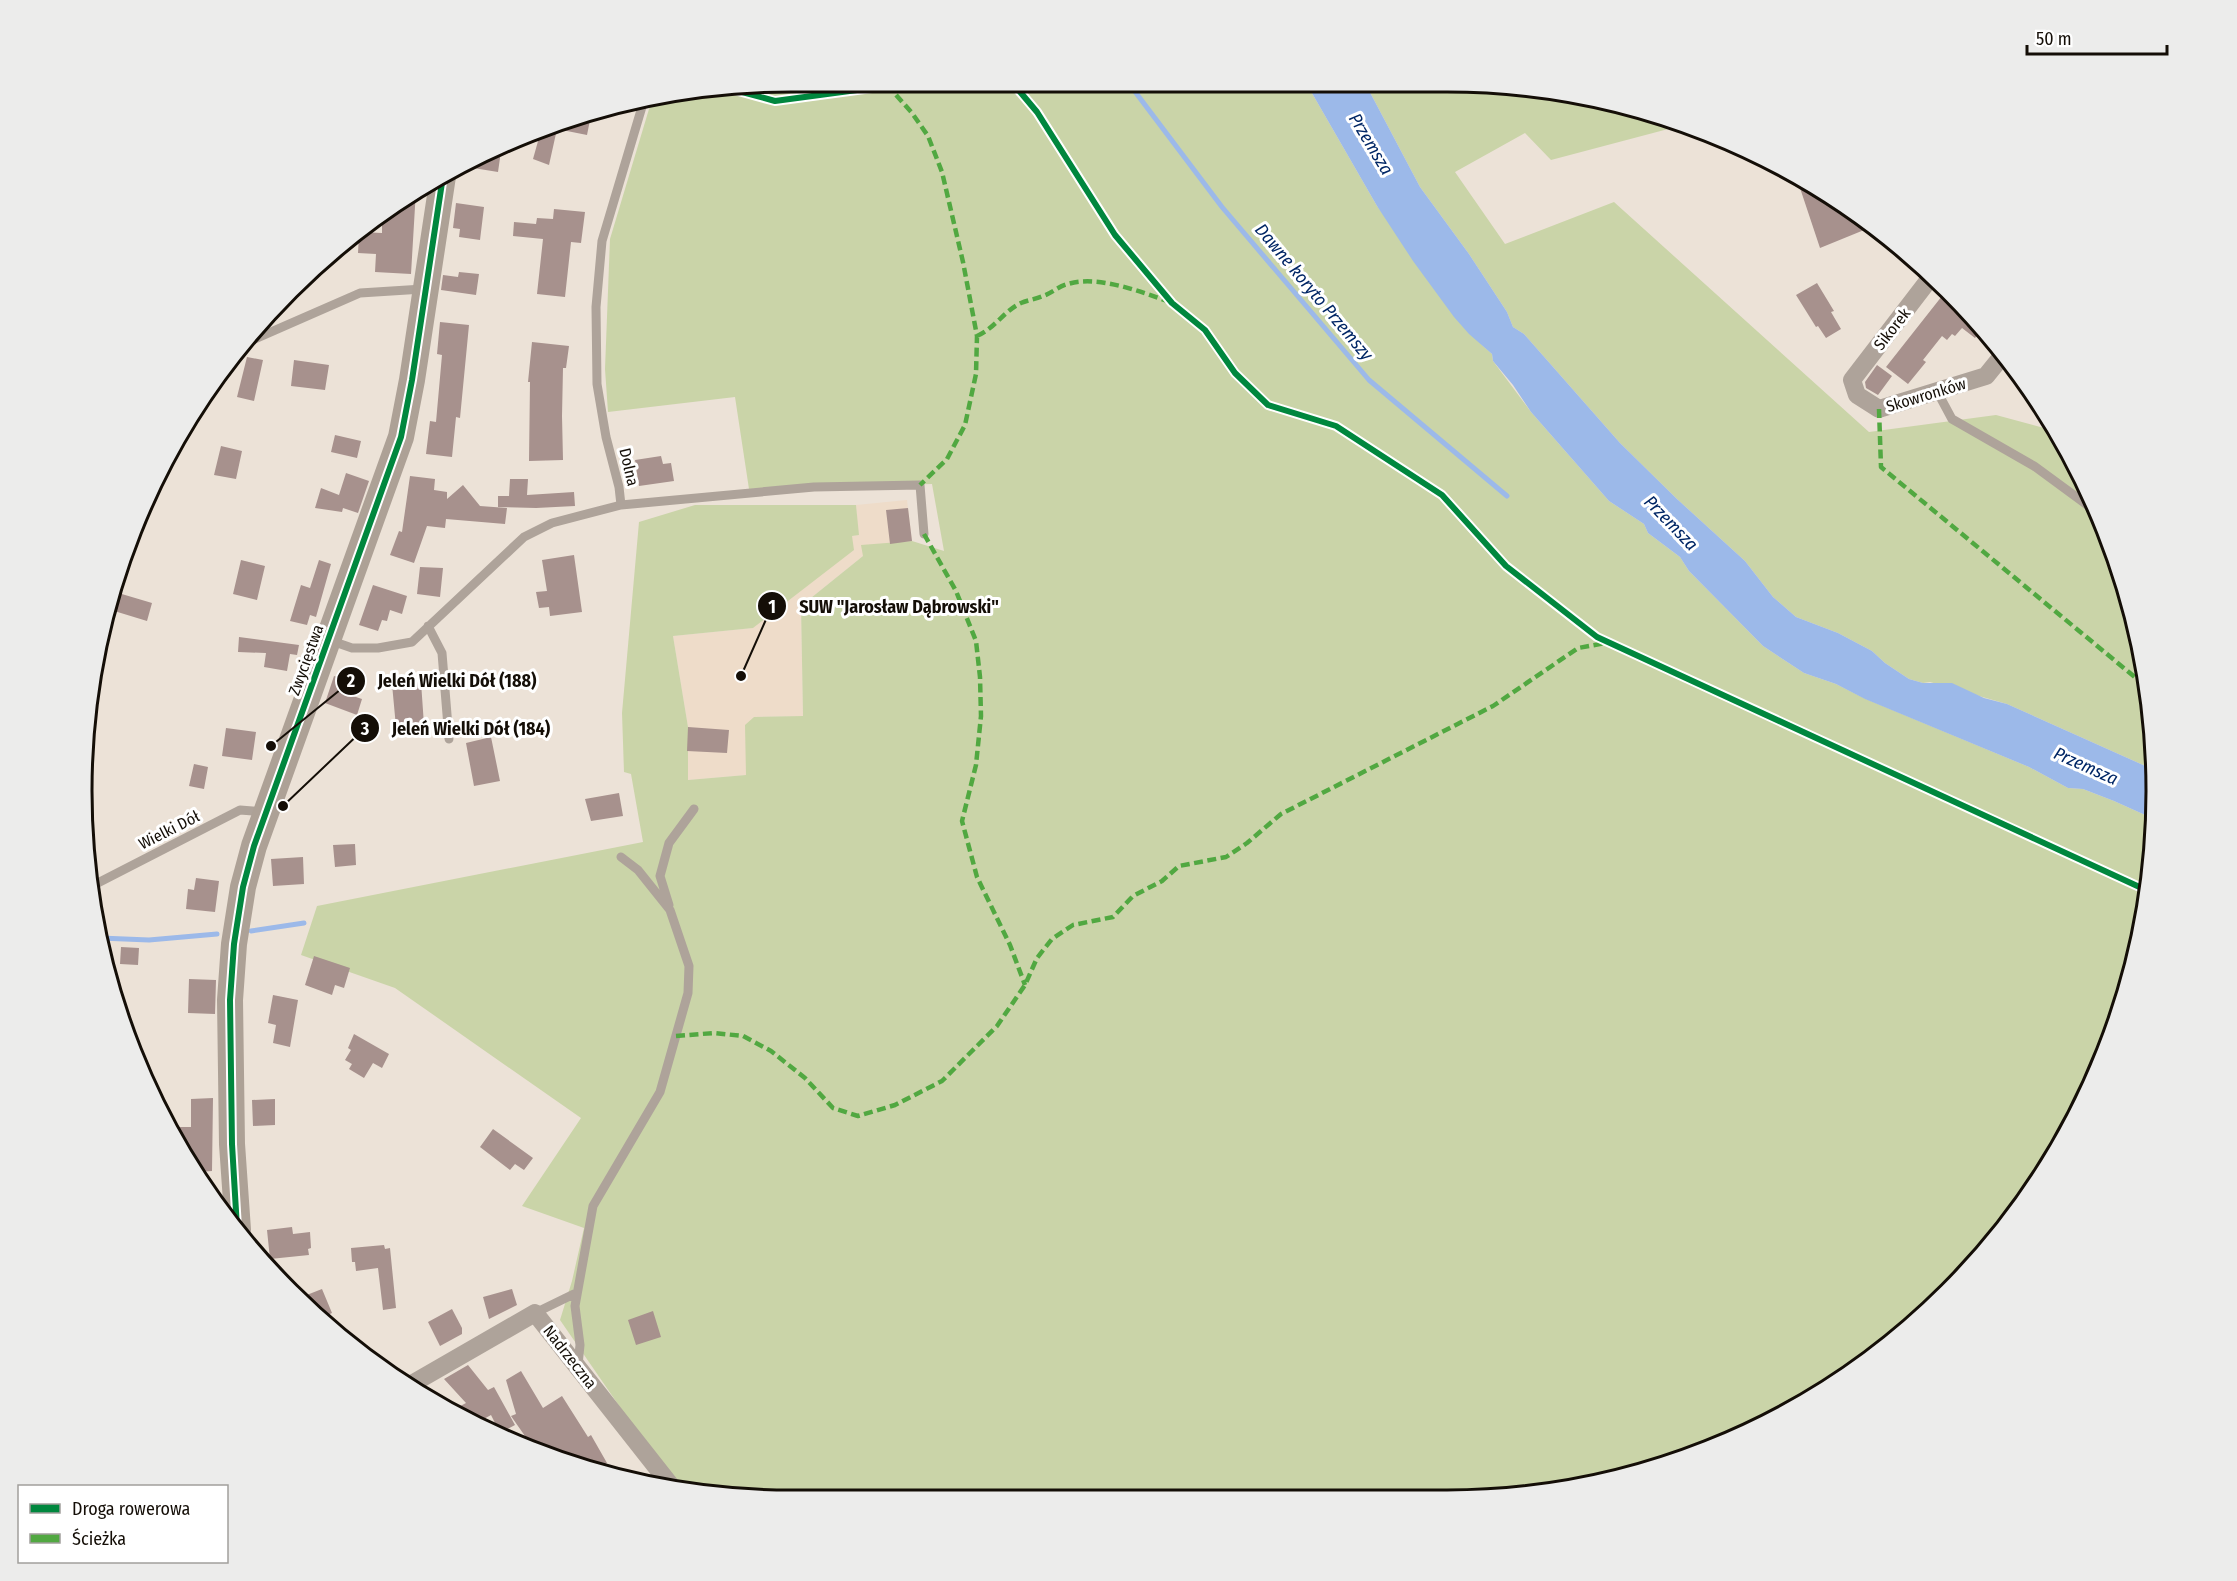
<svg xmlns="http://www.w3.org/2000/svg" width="2237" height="1581" font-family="'Fira Sans Condensed',sans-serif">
  <rect width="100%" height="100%" fill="#ece2d7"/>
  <path fill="#eedcc9" d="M907 500 912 541 890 544 863 556 801 606 803 716 754 717 746 775 688 780V727L673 636 753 628 852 536 858 535 856 505Z"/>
  <path fill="#cad4a8" d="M790 81H1305L1377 206 1482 345 1492 354 1493 361 1531 412 1609 501 1644 524 1648 533 1680 557 1689 571 1763 646 1804 673 1836 684 1866 699 2029 767 2068 788 2083 789 2114 801 2154 819V837L2132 974 2083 1104 2010 1222 1915 1324 1760 1427 1630 1476 1539 1494 744 1498 675 1487 560 1320 572 1281 584 1228 522 1206 581 1118 395 988 301 955 317 906 643 842 631 774 624 772 622 713 639 522 695 505H856L859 535 852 536 854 550 753 628 673 636 688 727V780L746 775 745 725 754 717 803 716 801 606 863 556 861 545 912 541 944 551 932 484 749 489 735 397 608 412 605 369 610 239 652 99 724 90 755 98 729 89Z
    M1364 81H1447L1585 95 1675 119 1687 124 1551 160 1525 133 1455 172 1505 244 1614 202 1869 432 1996 415 2059 432 2118 562 2150 698 2152 769 2007 704 1930 682 1923 683 1909 679 1885 663 1872 651 1838 633 1796 617 1773 597 1745 561 1677 499 1620 443 1524 334 1513 327 1507 312 1469 254 1420 187Z"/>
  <path fill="#9cb9e9" d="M1305 81H1364L1420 187 1469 254 1507 312 1513 327 1524 334 1620 443 1677 499 1745 561 1773 597 1796 617 1838 633 1872 651 1885 663 1909 679 1923 683H1952L1984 698 2007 704 2152 769 2154 819 2114 801 2083 789 2068 788 2029 767 1865 699 1836 684 1804 673 1763 646 1689 571 1680 557 1648 533 1644 524 1609 501 1531 412 1513 385 1493 361 1492 354 1469 334 1454 317 1413 261 1377 206Z"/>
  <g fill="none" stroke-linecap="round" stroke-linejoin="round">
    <path stroke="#9cb9e9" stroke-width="5" d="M1127 81 1222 207 1369 380 1507 496
      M251 931 304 923
      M100 938 149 940 217 934"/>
  </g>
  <path fill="#a7918d" d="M592 110 587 135 557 129 549 165 533 159 542 127Z
    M502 144 498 172 461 166Z
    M1813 184 1865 219 1869 228 1820 248 1800 188Z
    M416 190 411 274 375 272 376 254 358 253 359 234 361 232 382 233V213L397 200Z
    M456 203 484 207 480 240 459 237 460 229 453 228Z
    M554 209 585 212 581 243 571 242 565 297 537 294 543 239 513 236 514 222 536 224 537 218 553 219Z
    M459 272 479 274 476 295 441 290 443 275 458 277Z
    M1817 283 1834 311 1831 312 1841 329 1826 338 1818 326 1816 327 1796 295Z
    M1942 296 1968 317 1971 314 1983 328 1975 338 1962 328 1955 336 1952 334 1947 340 1942 336 1923 360 1926 362 1908 384 1886 367Z
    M440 322 469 325 460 418 456 417 452 457 426 454 430 421 436 422 442 355 437 354Z
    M532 342 569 346 566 368H563L562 416 563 460 529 461 530 382H528Z
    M247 357 263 360 254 401 237 397Z
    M294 360 329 365 325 390 291 386Z
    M1877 365 1892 376 1878 395 1866 388 1865 382Z
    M335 435 361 441 357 458 331 452Z
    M221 446 242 451 236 479 214 475Z
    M661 456 663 464 671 463 674 481 639 486 635 460Z
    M346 473 369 481 358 513 343 508 342 512 315 508 321 488 339 495Z
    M410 476 435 479 434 490 447 492V499L463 485 480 506 507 508 505 524 446 519 445 528 427 526 414 563 390 555 399 531 402 532Z
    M510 479H528L527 495 574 492 575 506 536 508 498 507V496H509Z
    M908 508 912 541 890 544 886 510Z
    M574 555 582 612 550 616 549 607 539 608 536 592 547 591 542 560Z
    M241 560 265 566 257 600 233 594Z
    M319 560 331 564 316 617 310 615 307 625 290 621 301 585 310 588Z
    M420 567 443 568 440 597 417 594Z
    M373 585 407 596 402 614 390 610 387 621 382 620 378 631 359 625Z
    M115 592 152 603 147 621 111 610Z
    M239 637 299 645 297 655 290 654 287 671 264 667 266 653 238 652Z
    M334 676 357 684 353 696 362 699 357 715 325 703Z
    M421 682 424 725 396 727 392 684Z
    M688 727 729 730 727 753 687 751Z
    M226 728 256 732 252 760 222 756Z
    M491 737 500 781 474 786 466 743Z
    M194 764 208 767 204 789 189 786Z
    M619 793 623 816 591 821 585 799Z
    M355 844 356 865 335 867 333 845Z
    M303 857 304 884 273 886 271 859Z
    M196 878 219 881 215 912 186 909 188 889 194 890Z
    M121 947 139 948 138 965 120 964Z
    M314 956 350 968 344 988 335 985 332 995 305 985Z
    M189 979 216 980 215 1014 188 1013Z
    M273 995 298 1000 290 1047 273 1043 276 1025 268 1023Z
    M354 1034 389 1054 382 1068 373 1063 364 1078 349 1069 352 1064 345 1060 351 1050 348 1048Z
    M213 1098 212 1171 199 1172 170 1127H191V1099Z
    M275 1099V1125L253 1126 252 1100Z
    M493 1129 533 1158 524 1170 515 1164 510 1170 480 1147Z
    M292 1227 293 1234 310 1232 311 1248 308 1249 309 1255 270 1259 267 1230Z
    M384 1245 385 1249 390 1248 396 1308 383 1310 378 1268 356 1271 355 1262H352L351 1248Z
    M322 1289 332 1313 321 1318 299 1298Z
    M512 1289 517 1305 489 1319 483 1297Z
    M452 1309 462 1328V1334L440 1346 428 1322Z
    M653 1311 661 1337 636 1345 628 1320Z
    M468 1365 488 1390 494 1387 515 1425 500 1433 491 1415 473 1425 451 1411 466 1403 444 1379Z
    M521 1371 543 1408 562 1396 588 1437 591 1435 607 1463 593 1471 534 1449 511 1416 516 1414 506 1380Z"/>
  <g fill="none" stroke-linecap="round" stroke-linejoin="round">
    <path stroke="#aea59c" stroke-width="3" stroke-dasharray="1.5 4.5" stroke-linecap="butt" d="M253 1243 258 1259"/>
    <path stroke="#aea39a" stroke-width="9" d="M241 345 360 293 423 289
      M1937 391 1952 419 2034 466 2094 510
      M621 505 814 487 920 485 924 534
      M123 570 136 516
      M428 626 442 653 449 739
      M329 640 352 648H378L412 642 524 537 552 523 621 505 619 487 606 437 597 384 596 307 602 241 644 100
      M88 888 240 810 265 812
      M669 905 660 876 669 843 694 809
      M535 1313 576 1293
      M578 1365 580 1345 575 1306 593 1206 660 1092 688 993 689 966 670 910 638 870 621 857"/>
    <path stroke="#aea39a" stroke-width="18" d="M1931 277 1852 380 1857 395 1879 409 1986 376 2003 355
      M410 1385 535 1313 672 1487"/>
    <path stroke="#ada196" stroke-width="26" d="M238 1230 232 1144 230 1000 234 944 243 887 254 846 401 437 412 380 443 176"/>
    <path stroke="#51a841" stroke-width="4.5" stroke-dasharray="9 4.5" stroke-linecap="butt" d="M891 85 889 87 912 113 928 136 942 172 963 262 977 336 976 374 965 425 947 459 920 485
      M977 336C994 329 1004 311 1021 303 1028 300 1036 299 1043 296 1052 293 1059 286 1068 284 1097 275 1139 291 1167 301
      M1879 409 1881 467 2148 688
      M924 534 956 591 976 641 980 677 981 716 976 765 962 821 977 877 1010 945 1025 985
      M676 1036 714 1033 743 1036 771 1051 805 1078 833 1108 858 1116 895 1105 942 1081 997 1026 1025 985 1037 958 1052 939 1073 925 1113 917 1133 896 1162 881 1179 866 1226 857 1247 843 1281 814 1493 706 1578 648 1606 643"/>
    <defs>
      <path id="cycleway" d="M1011 81 1037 112 1115 235 1172 303 1205 330 1235 373 1268 405 1336 426 1442 495 1506 566 1597 637 2146 890
        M731 89 775 101 924 81
        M237 1228 232 1144 230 1000 234 944 243 887 254 846 401 437 412 380 443 176"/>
    </defs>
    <use href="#cycleway" stroke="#fff" stroke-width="10"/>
    <use href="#cycleway" stroke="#00873e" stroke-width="6"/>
  </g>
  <g text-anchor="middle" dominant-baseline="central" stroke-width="6" stroke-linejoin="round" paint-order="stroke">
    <g font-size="16" fill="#140e07" stroke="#fff">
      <text transform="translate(1892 329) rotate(-52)">Sikorek</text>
      <text transform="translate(1926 395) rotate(-17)">Skowronków</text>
      <text transform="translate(629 467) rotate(77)">Dolna</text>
      <text transform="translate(306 660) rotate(-70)">Zwycięstwa</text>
      <text transform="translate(169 830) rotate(-27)">Wielki Dół</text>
      <text transform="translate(570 1357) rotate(52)">Nadrzeczna</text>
    </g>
    <g font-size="18" font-style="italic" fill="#002665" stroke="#fff">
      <text transform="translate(1371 144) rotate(59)">Przemsza</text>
      <text transform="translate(1314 292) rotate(50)">Dawne koryto Przemszy</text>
      <text transform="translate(1671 523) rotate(46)">Przemsza</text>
      <text transform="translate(2086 766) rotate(24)">Przemsza</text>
    </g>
  </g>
  <path d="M0 0H2237V1581H0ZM791 92H1447A699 699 0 0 1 2146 791V791A699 699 0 0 1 1447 1490H791A699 699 0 0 1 92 791V791A699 699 0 0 1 791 92Z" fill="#ececeb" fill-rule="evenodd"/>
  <path fill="none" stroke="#140e07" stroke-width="3" d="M791 92H1447A699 699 0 0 1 2146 791V791A699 699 0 0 1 1447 1490H791A699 699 0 0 1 92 791V791A699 699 0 0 1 791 92Z"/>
  <path fill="none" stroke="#140e07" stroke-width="2" d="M741 676L772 606M271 746L351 681M283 806L365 728"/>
  <g fill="#140e07" stroke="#fff" stroke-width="2">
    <circle cx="741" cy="676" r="6"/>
    <circle cx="271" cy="746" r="6"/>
    <circle cx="283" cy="806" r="6"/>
    <circle cx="772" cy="606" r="15"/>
    <circle cx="351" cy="681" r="15"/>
    <circle cx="365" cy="728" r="15"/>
  </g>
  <g font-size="18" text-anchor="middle" font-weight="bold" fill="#fff">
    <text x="772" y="613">1</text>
    <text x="351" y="687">2</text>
    <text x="365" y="735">3</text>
  </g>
  <g font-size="18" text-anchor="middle" font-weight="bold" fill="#140e07" stroke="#fff" stroke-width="6" stroke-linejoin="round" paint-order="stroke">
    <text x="899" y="613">SUW "Jarosław Dąbrowski"</text>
    <text x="457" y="687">Jeleń Wielki Dół (188)</text>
    <text x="471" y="735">Jeleń Wielki Dół (184)</text>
  </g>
  <rect x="18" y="1485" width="210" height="78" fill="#ffffff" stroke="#a19f9c" stroke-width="1.5"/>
  <rect x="30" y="1504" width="30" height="9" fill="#00873e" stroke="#a19f9c" stroke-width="1.5"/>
  <text x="72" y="1515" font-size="18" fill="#140e07">Droga rowerowa</text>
  <rect x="30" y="1534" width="30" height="9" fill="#51a841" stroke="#a19f9c" stroke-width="1.5"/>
  <text x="72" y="1545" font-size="18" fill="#140e07">Ścieżka</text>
  <path d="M2027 45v9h140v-9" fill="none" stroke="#140e07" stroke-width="3"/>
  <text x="2036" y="45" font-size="18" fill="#140e07" stroke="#ffffff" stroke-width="4.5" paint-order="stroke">50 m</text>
</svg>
